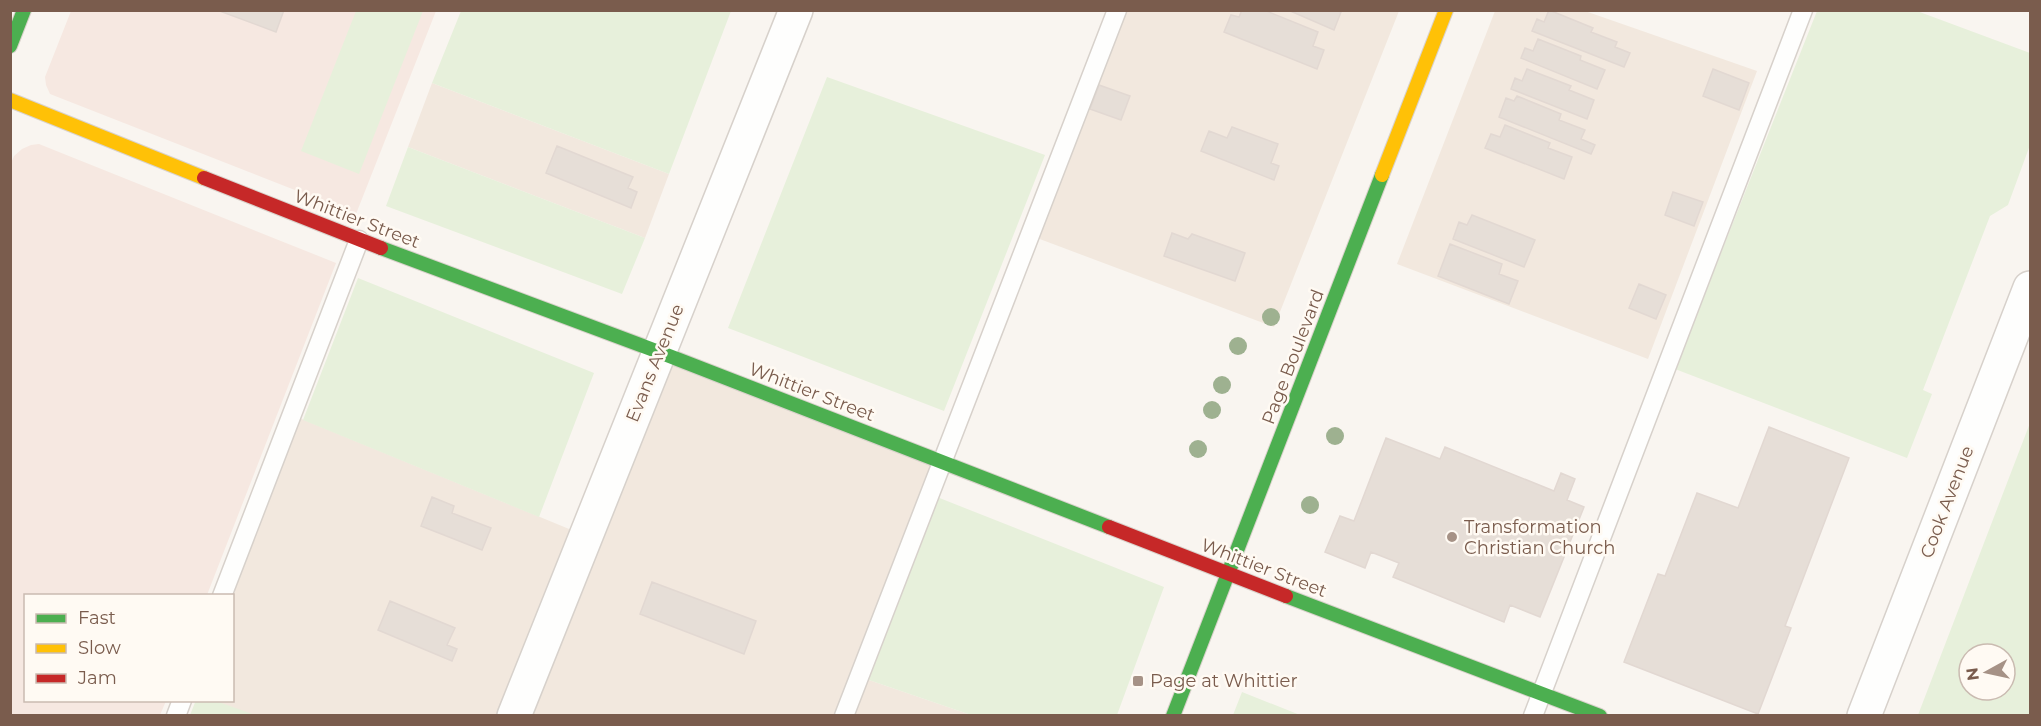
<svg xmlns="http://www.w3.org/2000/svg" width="2041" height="726" font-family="Montserrat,sans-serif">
  <rect width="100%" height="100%" fill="#f9f5f0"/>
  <path fill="#f2e8de" d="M1125 11H1399L1274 327 1037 238Z
    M1495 11H1585L1757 71 1648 359 1397 264Z
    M432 83 669 174 645 238 408 147Z
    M659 352 942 462 866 679 971 715 242 716 201 701 232 700V596L222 595 292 415 591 538Z"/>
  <path fill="#f6e8e1" d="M71 11H436L356 214 50 94 46 85 45 77Z
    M39 144 336 263 207 595 26 596V700L166 701 160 715H11V163L14 156 22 149 31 145Z"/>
  <path fill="#e7f0db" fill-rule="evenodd" d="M356 11H423L359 174 301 151Z
    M461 11V10L731 11 669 174 432 83Z
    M1817 11H1917L2030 53V145L2008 205 1990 216 1923 390 1932 394 1907 458 1675 369Z
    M827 77 1045 155 944 411 728 328Z
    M408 147 645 238 622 294 386 206Z
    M358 278 594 373 539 517 303 420Z
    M2030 423V715H1918ZM1969 654H2005V690H1969Z
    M937 497 1164 587 1117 715H971L866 679Z
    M1242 692 1300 715H1233Z
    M196 700 216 701 255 715H190Z"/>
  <path fill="#e6ded7" stroke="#e2d8d2" stroke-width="1.5" d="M217 10H284L276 32Z
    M1242 10H1264L1318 32 1313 46 1324 50 1317 69 1224 32 1231 15 1239 17Z
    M1288 10H1336L1341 12 1334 30Z
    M1549 10 1593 28 1591 32 1617 42 1615 47 1630 53 1624 67 1532 31 1537 19 1544 22Z
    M1538 39 1581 56 1580 60 1605 70 1597 89 1521 58 1525 48 1533 51Z
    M1527 69 1571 86 1569 90 1594 100 1587 119 1511 89 1515 78 1522 81Z
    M1713 69 1749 83 1739 110 1703 96Z
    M1099 85 1130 96 1121 120 1090 109Z
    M1517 96 1561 114 1559 120 1585 130 1581 139 1595 145 1591 154 1499 117 1506 98 1514 101Z
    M1505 125 1550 143 1548 148 1572 157 1564 179 1485 148 1491 134 1500 137Z
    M1232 127 1278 144 1271 163 1279 166 1274 180 1201 151 1209 131 1227 138Z
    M557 146 633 177 628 188 637 192 631 208 546 173Z
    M1673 192 1703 202 1694 226 1665 215Z
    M1472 215 1535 240 1524 267 1453 239 1459 222 1467 225Z
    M1172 233 1188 239 1192 234 1245 253 1235 281 1164 256Z
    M1450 244 1502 264 1499 274 1518 281 1509 304 1438 276Z
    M1639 284 1666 295 1656 319 1629 308Z
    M1769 427 1849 458 1785 626 1791 628 1758 714 1624 662 1658 574 1665 576 1697 493 1738 508Z
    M1386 438 1440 459 1445 447 1554 491 1561 473 1575 479 1567 500 1584 507 1540 617 1510 605 1504 622 1393 577 1399 563 1371 552 1365 568 1325 552 1340 516 1354 521Z
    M432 497 454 506 452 513 491 528 482 550 421 526Z
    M652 582 756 621 744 654 640 614Z
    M390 601 455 628 447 645 457 649 452 661 378 630Z"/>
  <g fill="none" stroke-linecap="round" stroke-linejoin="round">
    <defs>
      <path id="lane" d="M222 596 359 240
        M176 716 182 700
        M844 716 1117 10
        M1533 716 1803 10"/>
      <path id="street" d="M514 716 796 10
        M1864 716 2030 288"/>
      <path id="fast" d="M10 46 24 10
        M381 248 659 352 1109 527
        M1286 596 1600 716
        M1173 716 1382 175"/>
      <path id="slow" d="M10 100 204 178
        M1382 175 1446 10"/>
      <path id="jam" d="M204 178 381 248
        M1109 527 1286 596"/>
    </defs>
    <use href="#lane" stroke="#d7d1cb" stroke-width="21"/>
    <use href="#street" stroke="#d7d1cb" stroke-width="36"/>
    <use href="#fast" stroke="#d9d2cb" stroke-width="16"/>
    <use href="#slow" stroke="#d9d2cb" stroke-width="16"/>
    <use href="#jam" stroke="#d9d2cb" stroke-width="16"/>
    <use href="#lane" stroke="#fefefd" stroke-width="18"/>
    <use href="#street" stroke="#fefefd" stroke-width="33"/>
    <use href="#fast" stroke="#4caf50" stroke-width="14"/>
    <use href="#slow" stroke="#ffc107" stroke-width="14"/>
    <use href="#jam" stroke="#c62828" stroke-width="14"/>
  </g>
  <g fill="#9eb190">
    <circle cx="1271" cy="317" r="9"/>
    <circle cx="1238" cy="346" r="9"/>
    <circle cx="1222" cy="385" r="9"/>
    <circle cx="1212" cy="410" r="9"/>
    <circle cx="1335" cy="436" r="9"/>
    <circle cx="1198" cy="449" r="9"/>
    <circle cx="1310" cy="505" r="9"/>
  </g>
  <g fill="#a69286" stroke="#fffaf3" stroke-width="2">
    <circle cx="1452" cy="537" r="6"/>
    <rect x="1132" y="675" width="12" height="12" rx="3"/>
  </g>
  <g text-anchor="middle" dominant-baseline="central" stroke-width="5" stroke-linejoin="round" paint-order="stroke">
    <g font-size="18" fill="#7a5c4d" stroke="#fffaf3">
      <text transform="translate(357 219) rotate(21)">Whittier Street</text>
      <text transform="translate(1293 357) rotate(-69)">Page Boulevard</text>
      <text transform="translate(655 363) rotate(-68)">Evans Avenue</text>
      <text transform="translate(812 392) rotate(21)">Whittier Street</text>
      <text transform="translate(1947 502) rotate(-69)">Cook Avenue</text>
      <text transform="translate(1264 568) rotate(21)">Whittier Street</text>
    </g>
    <g font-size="18" fill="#7a5c4d" stroke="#fffaf3" text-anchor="start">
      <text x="1464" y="527">Transformation<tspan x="1464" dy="21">Christian Church</tspan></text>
      <text x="1150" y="681">Page at Whittier</text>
    </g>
  </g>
  <rect width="2041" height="726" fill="none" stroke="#7a5c4d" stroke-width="24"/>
  <rect x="24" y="594" width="210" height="108" fill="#fffaf3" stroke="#cabbb1" stroke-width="1.5"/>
  <rect x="36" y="614" width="30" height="9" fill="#4caf50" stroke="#cabbb1" stroke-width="1.5"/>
  <text x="78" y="624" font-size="18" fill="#7a5c4d">Fast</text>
  <rect x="36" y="644" width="30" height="9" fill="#ffc107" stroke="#cabbb1" stroke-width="1.5"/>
  <text x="78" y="654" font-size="18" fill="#7a5c4d">Slow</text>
  <rect x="36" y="674" width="30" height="9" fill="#c62828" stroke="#cabbb1" stroke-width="1.5"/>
  <text x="78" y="684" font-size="18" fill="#7a5c4d">Jam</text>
  <g transform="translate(1987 672) rotate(262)"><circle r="28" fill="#fffaf3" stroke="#cabbb1" stroke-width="1.5"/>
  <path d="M0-4.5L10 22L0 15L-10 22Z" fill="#a69286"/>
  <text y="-9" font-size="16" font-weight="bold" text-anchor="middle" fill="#7a5c4d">N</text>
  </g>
</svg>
